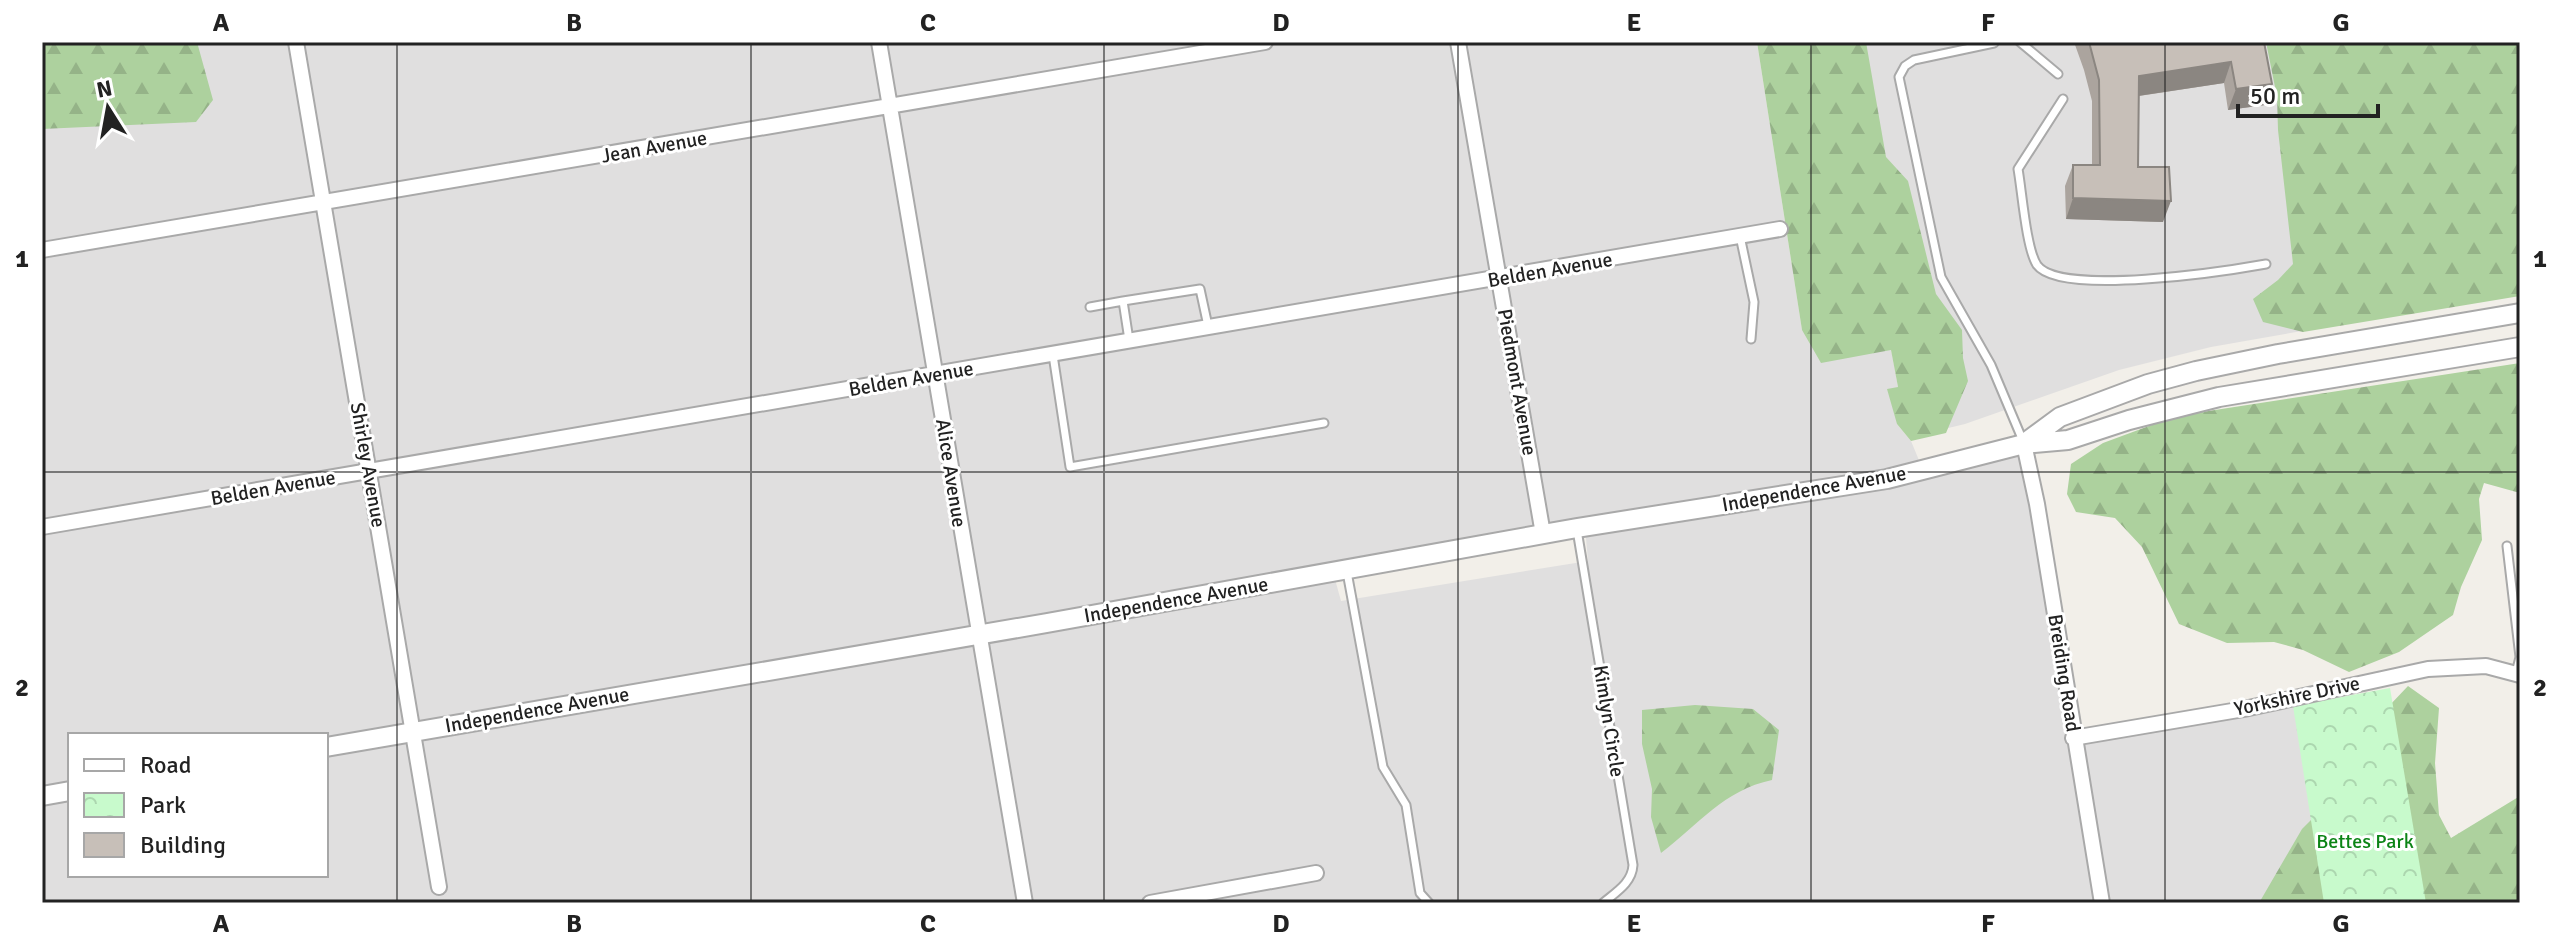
<svg xmlns="http://www.w3.org/2000/svg" width="2562" height="945" font-family="Signika,sans-serif">
  <defs>
    <pattern id="forest-firs" width="22" height="20" patternUnits="userSpaceOnUse" patternTransform="scale(2)"><rect width="22" height="20" fill="#add19e"/><path d="M5 1l3.5 6h-7zM16 11l3.5 6h-7z" fill="#95b388"/></pattern>
    <pattern id="park-crowns" width="20" height="18" patternUnits="userSpaceOnUse" patternTransform="scale(2)"><rect width="20" height="18" fill="#c8facc"/><path d="M2 6a3 3 0 1 1 6 0M12 15a3 3 0 1 1 6 0" fill="none" stroke="#acd6af"/></pattern>
  </defs>
  <rect width="100%" height="100%" fill="#f2efe9"/>
  <path fill="#e0dfdf" fill-rule="evenodd" d="M42 42H1757L1802 330 1891 349 1898 387 1897 424 1911 441 1923 470 2024 444 2073 738 2294 698 2324 903H42ZM1585 527 1588 561 1341 601 1333 572ZM70 735H326V875H70Z
    M1846 42H2291L2348 323 2211 347 2119 370 1965 424 1940 430Z"/>
  <path fill="url(#forest-firs)" d="M42 42H197L213 100 196 122 42 129Z
    M1757 42H1866L1886 157 1908 181 1936 294 1962 330 1963 358 1968 381 1946 433 1911 441 1897 424 1887 389 1898 387 1891 350 1821 363 1802 330Z
    M2266 42H2520V296L2303 332 2263 322 2253 299 2278 280 2293 264 2278 130 2277 97Z
    M2520 363V493L2484 483 2479 499 2482 540 2461 587 2453 615 2399 652 2349 672 2303 650 2274 642 2227 643 2179 624 2142 547 2115 518 2076 512 2067 494 2071 464 2103 443 2176 416Z
    M2408 686 2439 708 2435 763 2439 815 2451 838 2520 796V903H2259L2302 829 2344 787 2369 727Z
    M1695 705 1753 709 1779 730 1772 780C1724 790 1698 825 1661 853L1651 817 1652 789 1642 744V710Z"/>
  <path fill="url(#park-crowns)" d="M2390 688 2426 903H2324L2293 706Z"/>
  <g fill="none" stroke-linecap="round" stroke-linejoin="round">
    <defs>
      <path id="service" d="M2020 42 2058 74
        M1994 43 1914 60 1905 66 1899 77 1941 277 1991 365 2023 441
        M2063 99 2018 169C2022 191 2026 248 2037 265 2060 297 2227 271 2266 264
        M1740 236 1754 302 1751 339
        M1090 307 1123 301
        M1129 340 1123 301 1200 289 1208 326
        M1053 355 1070 467 1324 423
        M1577 530 1633 865C1632 883 1616 892 1603 903
        M2507 546 2520 657 2516 673
        M1347 572 1383 767 1406 805 1420 893 1429 903"/>
      <path id="minor" d="M296 42 439 887
        M879 42 1025 903
        M1458 42 1543 534
        M42 250 1265 42
        M2024 444 2037 504 2102 903
        M42 527 1780 229
        M2073 738 2244 709 2428 669 2486 666 2520 675
        M1150 903 1316 873"/>
      <path id="tertiary" d="M2026 442 2060 417 2148 384 2196 371 2278 354 2520 313
        M326 747 1047 623 1577 528 1887 479 2024 444 2068 440 2129 420 2219 397 2520 347
        M42 796 70 791"/>
    </defs>
    <use href="#service" stroke="#a9a9a9" stroke-width="11"/>
    <use href="#minor" stroke="#a9a9a9" stroke-width="18"/>
    <use href="#tertiary" stroke="#a9a9a9" stroke-width="22"/>
    <use href="#service" stroke="#fff" stroke-width="7"/>
    <use href="#minor" stroke="#fff" stroke-width="14"/>
    <use href="#tertiary" stroke="#fff" stroke-width="18"/>
  </g>
  <path fill="#aba49e" d="M2074 42H2264L2272 84 2265 105 2228 110 2224 83 2139 96 2138 167 2163 222 2066 219 2065 186 2073 165H2092V101L2084 70Z"/>
  <path fill="#8b8681" d="M2231 62 2224 83 2131 97 2139 76Z
    M2272 84 2265 105 2228 110 2236 89Z
    M2073 198 2171 201 2163 222 2066 219Z"/>
  <path fill="#c7bfb8" stroke="#8b8681" stroke-width="2" d="M2089 42H2264L2272 84 2236 89 2231 62 2139 76 2138 167H2169L2171 201 2073 198V165H2100L2099 80Z"/>
  <path fill="none" stroke="#222" stroke-width="2" stroke-opacity="0.55" d="M397 42V903M751 42V903M1104 42V903M1458 42V903M1811 42V903M2165 42V903M42 472H2520"/>
  <g text-anchor="middle" dominant-baseline="central" stroke-width="6" stroke-linejoin="round" paint-order="stroke">
    <g font-size="20" fill="#222" stroke="#fff">
      <text transform="translate(654 147) rotate(-10)">Jean Avenue</text>
      <text transform="translate(1550 270) rotate(-10)">Belden Avenue</text>
      <text transform="translate(911 379) rotate(-10)">Belden Avenue</text>
      <text transform="translate(1517 382) rotate(80)">Piedmont Avenue</text>
      <text transform="translate(368 465) rotate(80)">Shirley Avenue</text>
      <text transform="translate(951 473) rotate(81)">Alice Avenue</text>
      <text transform="translate(273 488) rotate(-10)">Belden Avenue</text>
      <text transform="translate(1814 489) rotate(-10)">Independence Avenue</text>
      <text transform="translate(1176 600) rotate(-10)">Independence Avenue</text>
      <text transform="translate(2064 673) rotate(81)">Breiding Road</text>
      <text transform="translate(2297 696) rotate(-12)">Yorkshire Drive</text>
      <text transform="translate(537 710) rotate(-10)">Independence Avenue</text>
      <text transform="translate(1609 721) rotate(81)">Kimlyn Circle</text>
    </g>
    <g font-size="20" fill="#0c8416" stroke="#fff">
      <text x="2365" y="841">Bettes Park</text>
    </g>
  </g>
  <rect width="2562" height="945" fill="none" stroke="#ffffff" stroke-width="88"/>
  <rect x="68" y="733" width="260" height="144" fill="#ffffff" stroke="#a7a7a7" stroke-width="2"/>
  <rect x="84" y="759" width="40" height="12" fill="#ffffff" stroke="#a7a7a7" stroke-width="2"/>
  <text x="140" y="773" font-size="24" fill="#222222">Road</text>
  <rect x="84" y="793" width="40" height="24" fill="url(#park-crowns)" stroke="#a7a7a7" stroke-width="2"/>
  <text x="140" y="813" font-size="24" fill="#222222">Park</text>
  <rect x="84" y="833" width="40" height="24" fill="#c7bfb8" stroke="#a7a7a7" stroke-width="2"/>
  <text x="140" y="853" font-size="24" fill="#222222">Building</text>
  <g transform="translate(108 108) rotate(349)" stroke="#ffffff" stroke-width="6" paint-order="stroke">
  <path d="M0-6L14 30L0 20L-14 30Z" fill="#222222"/>
  <text y="-12" font-size="22" font-weight="bold" text-anchor="middle" fill="#222222">N</text>
  </g>
  <path d="M2238 104v12h140v-12" fill="none" stroke="#222222" stroke-width="4"/>
  <text x="2250" y="104" font-size="24" fill="#222222" stroke="#ffffff" stroke-width="6" paint-order="stroke">50 m</text>
  <rect x="44" y="44" width="2474" height="857" fill="none" stroke="#222" stroke-width="3"/>
  <g font-size="26" text-anchor="middle" font-weight="bold" fill="#222">
    <text x="221" y="31">A</text>
    <text x="574" y="31">B</text>
    <text x="928" y="31">C</text>
    <text x="1281" y="31">D</text>
    <text x="1634" y="31">E</text>
    <text x="1988" y="31">F</text>
    <text x="2341" y="31">G</text>
    <text x="22" y="267">1</text>
    <text x="2540" y="267">1</text>
    <text x="22" y="696">2</text>
    <text x="2540" y="696">2</text>
    <text x="221" y="932">A</text>
    <text x="574" y="932">B</text>
    <text x="928" y="932">C</text>
    <text x="1281" y="932">D</text>
    <text x="1634" y="932">E</text>
    <text x="1988" y="932">F</text>
    <text x="2341" y="932">G</text>
  </g>
</svg>
